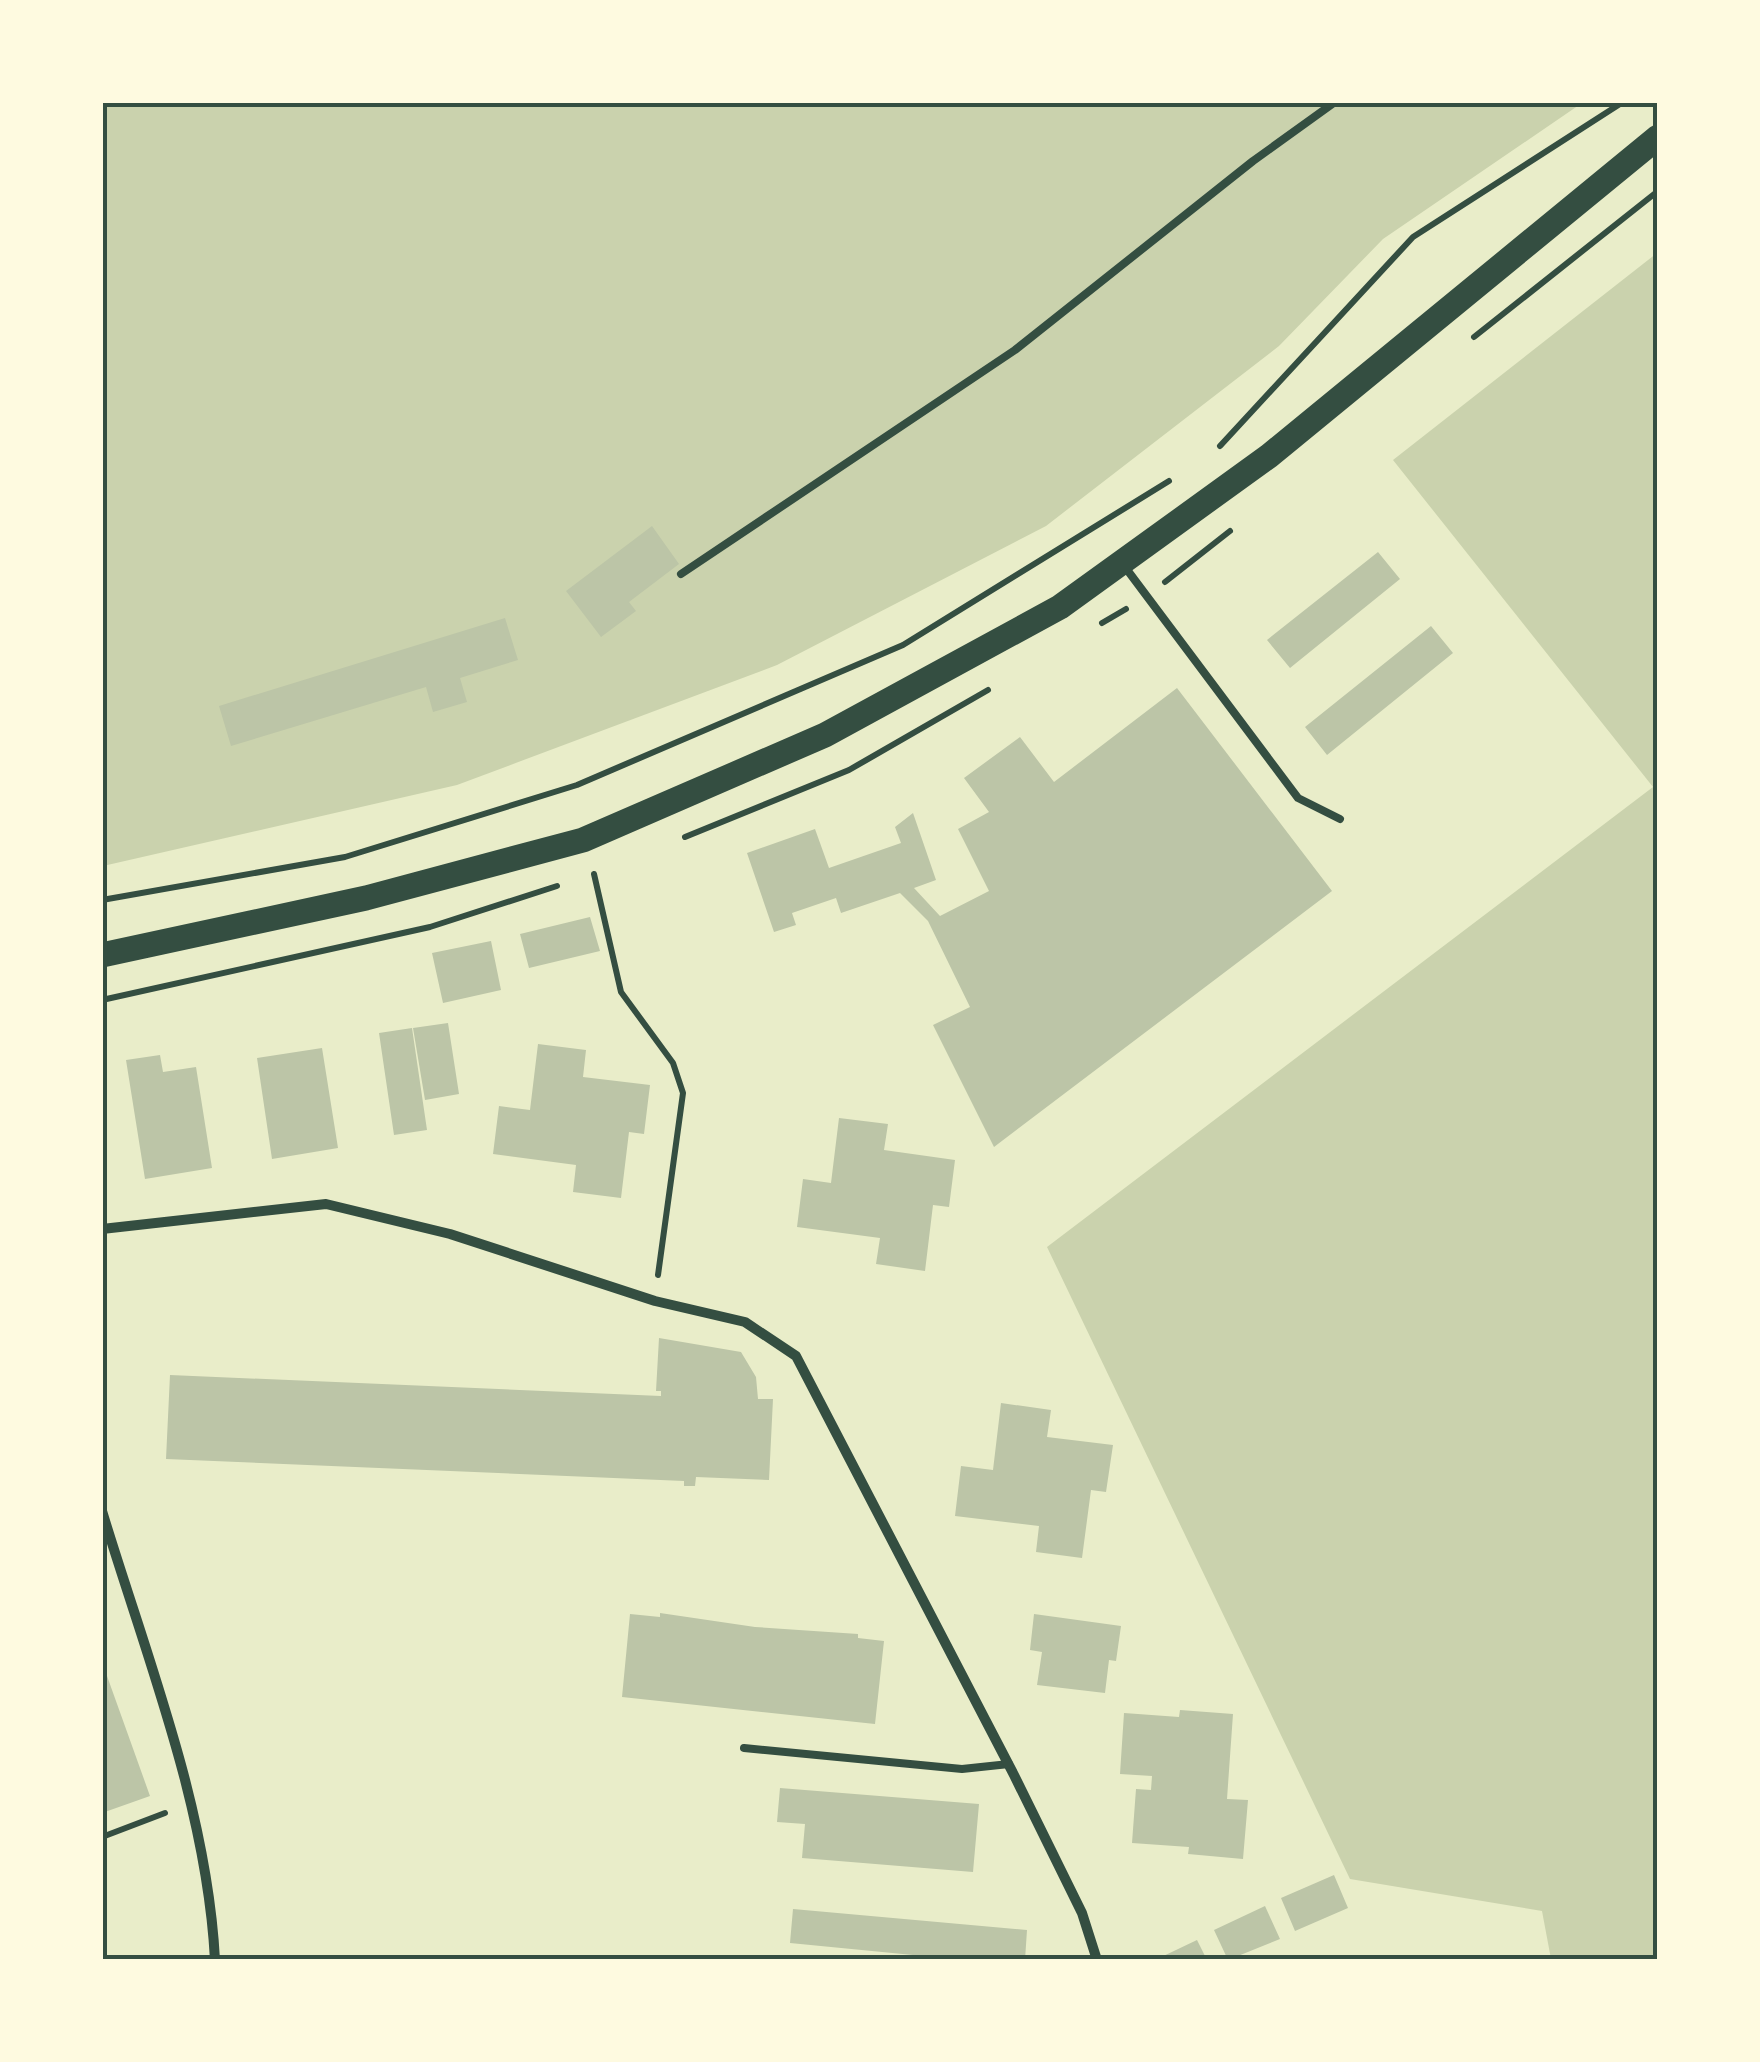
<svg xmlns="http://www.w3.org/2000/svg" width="1760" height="2062" font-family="Barlow,sans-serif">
  <rect width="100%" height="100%" fill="#e9edc9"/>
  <path fill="#cad2ad" d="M102 103H1582L1383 239 1279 346 1046 526 777 665 457 785 103 866Z
    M1657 253V1959H1551L1542 1911 1350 1879 1047 1247 1653 787 1393 460Z"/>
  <path fill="#bcc5a7" d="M652 526 679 564 629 602 636 611 601 637 566 591Z
    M1378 552 1400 579 1290 668 1267 640Z
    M505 618 518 660 460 678 467 702 433 712 426 687 231 746 219 706Z
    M1431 626 1453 653 1327 755 1305 727Z
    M1177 688 1332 891 994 1147 933 1025 970 1007 928 921 900 893 841 913 836 898 792 913 796 925 774 932 747 853 815 829 829 868 901 843 895 827 913 813 936 880 914 888 940 916 989 891 958 829 989 812 964 778 1020 737 1054 782Z
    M590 917 600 951 529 968 520 934Z
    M491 941 501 990 443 1003 432 953Z
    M448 1023 459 1094 425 1100 413 1028Z
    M412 1028 427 1130 394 1135 379 1033Z
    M538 1044 586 1050 583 1077 650 1085 644 1134 629 1132 621 1198 573 1192 576 1165 493 1154 499 1106 530 1110Z
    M322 1048 338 1148 272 1159 257 1058Z
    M160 1055 163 1072 196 1067 212 1168 145 1179 126 1060Z
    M839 1118 888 1124 884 1150 955 1160 949 1207 933 1205 925 1271 876 1264 880 1238 797 1227 803 1179 831 1183Z
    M659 1338 741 1352 756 1377 758 1399H773L769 1480 696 1477 695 1486H684V1481L166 1459 170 1375 661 1396V1391H656Z
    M1001 1403 1051 1410 1047 1437 1113 1445 1106 1492 1091 1490 1082 1558 1036 1552 1039 1526 955 1516 961 1466 993 1470Z
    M660 1613 755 1627 858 1634V1638L884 1641 875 1724 622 1697 630 1614 660 1617Z
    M1034 1614 1121 1626 1116 1661 1109 1660 1105 1693 1037 1685 1042 1652 1030 1650Z
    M102 1662 150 1796 102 1813Z
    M1180 1710 1233 1714 1227 1799 1248 1800 1243 1859 1188 1854 1189 1847 1132 1843 1136 1789 1151 1790 1152 1776 1120 1774 1124 1713 1179 1717Z
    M780 1788 979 1804 973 1872 802 1858 805 1824 777 1822Z
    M1334 1875 1348 1908 1295 1931 1281 1898Z
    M1265 1906 1280 1939 1228 1960 1214 1930Z
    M793 1909 1027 1930 1025 1960H964L790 1943Z
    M1197 1940 1207 1960H1155Z"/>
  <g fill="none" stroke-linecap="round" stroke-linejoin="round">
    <path stroke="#344e41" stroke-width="6" d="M1474 337 1658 191
      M1220 446 1413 237 1623 102
      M1165 582 1230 531
      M1102 623 1126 609
      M685 837 849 770 988 690
      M594 874 621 992 673 1063 683 1093 658 1275
      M102 900 345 857 577 785 903 645 1169 481
      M102 1000 430 927 557 886
      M102 1837 165 1813"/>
    <path stroke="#344e41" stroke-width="8" d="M1125 567 1298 798 1340 819
      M681 574 1015 350 1253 161 1335 102
      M744 1748 962 1769 1009 1764"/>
    <path stroke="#344e41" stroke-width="10" d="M102 1229 326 1204 450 1234 655 1301 745 1322 796 1356 1014 1775 1082 1913 1097 1960
      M102 1511C146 1656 207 1807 215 1960"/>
    <path stroke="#344e41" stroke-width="25" d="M102 955 366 898 583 840 825 735 1060 607 1269 456 1658 137"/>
  </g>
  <rect width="1760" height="2062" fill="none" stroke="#fefae0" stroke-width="210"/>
  <rect x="105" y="105" width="1550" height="1852" fill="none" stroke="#344e41" stroke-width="4"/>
</svg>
